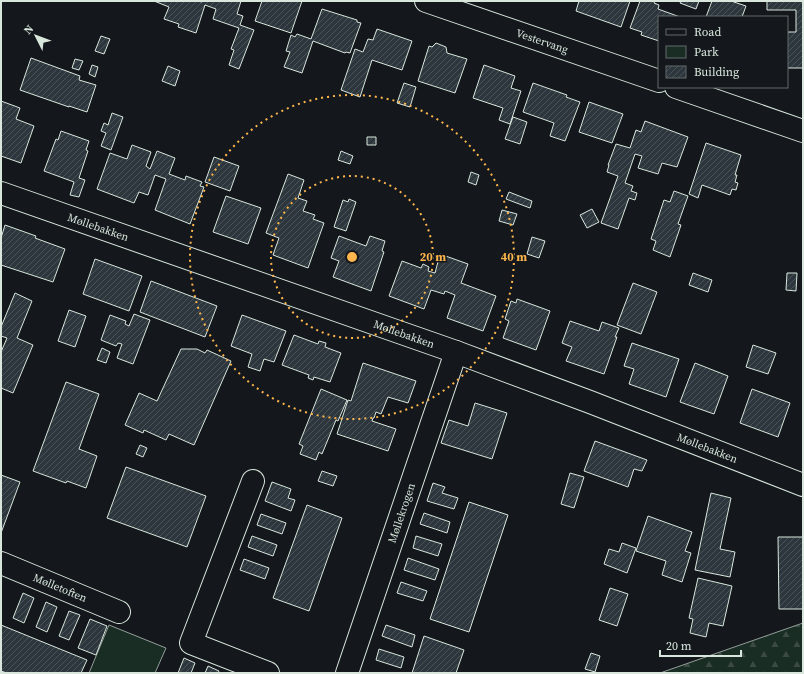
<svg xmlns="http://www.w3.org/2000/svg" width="804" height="674" font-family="'Source Serif 4',serif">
  <defs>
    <pattern id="forest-firs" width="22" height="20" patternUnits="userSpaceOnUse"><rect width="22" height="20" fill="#1a2d24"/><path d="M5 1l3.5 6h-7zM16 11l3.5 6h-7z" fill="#3b4b43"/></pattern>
    <pattern id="building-hatch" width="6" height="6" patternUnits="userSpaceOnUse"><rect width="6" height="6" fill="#2c363c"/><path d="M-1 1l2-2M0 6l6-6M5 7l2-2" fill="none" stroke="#4a5358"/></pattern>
  </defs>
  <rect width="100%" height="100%" fill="#14181c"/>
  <path fill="url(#forest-firs)" stroke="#939e99" d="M803 623V673H660Z"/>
  <path fill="#1a2d24" stroke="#939e99" d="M109 625 166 648 155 673H89Z"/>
  <path fill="url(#building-hatch)" stroke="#d8e6dc" d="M154 1H198L202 2V1H241L237 14 243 16 240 25 254 30 239 69 229 65 234 50 231 49 239 28 213 19 216 9 205 5 196 33 178 27 179 24 164 19 169 7Z
    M262 1H302L291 33 255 21Z
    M579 1H630L621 27 576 11Z
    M640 1H655L654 3 659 5 658 9 680 17H659V41L641 35 642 32 630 28Z
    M681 1H699L696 9 680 3Z
    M712 1H731L746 6 742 17H706Z
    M767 1H803V68H787V32H796V10H767Z
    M322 9 357 20V22L361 23 350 53 346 52 345 53 313 41 302 73 284 67 290 52 286 51 291 35 295 37 297 34 311 39Z
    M377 29 412 41 402 70 372 60 360 97 341 90 355 49 363 52 368 39 373 40Z
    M101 36 110 39 104 54 95 51Z
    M436 43 446 47 447 53 467 59 455 93 418 81 429 46 432 47Z
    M31 58 80 76 79 80 96 85 87 112 69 106V107L20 90Z
    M75 59 83 61 79 70 72 68Z
    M92 65 98 67 95 77 89 74Z
    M484 65 515 76 511 88 521 91 510 124 499 120 503 108 473 98Z
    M168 66 180 71 175 86 162 81Z
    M404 83 416 87 410 107 397 103Z
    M533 83 567 95 566 97 580 102 565 141 550 136 554 123 523 112Z
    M1 101 20 108 16 119 34 126 21 163 1 156Z
    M589 102 623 114 612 143 579 132Z
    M112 113 123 117 111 150 101 146 106 133 101 131 104 123 108 125Z
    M513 117 527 122 520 144 505 139Z
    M645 121 688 137 677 167 662 163 658 174 638 168 642 156 635 154 625 183 633 186 631 191 637 193 635 200 629 198 618 229 601 223 618 176 607 172 609 165H608L616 144 630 148 636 130 641 132Z
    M61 131 89 141 86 150 88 151 79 178 85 180 79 197 70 195 74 182 44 171 56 139 58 140Z
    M367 137H376V145H367Z
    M706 143 741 155 735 175H737L735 182 738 183 736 190 732 189 730 195 702 185 698 198 689 194Z
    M132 145 151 152 146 166 150 169 157 151 175 158 169 174 185 180 186 176 202 182 200 186 204 187 190 224 155 210 166 179 155 175 148 195 139 192 134 203 97 189 110 153 127 159Z
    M341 151 353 156 350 164 338 160Z
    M214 157 239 166 230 191 205 182Z
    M471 172 479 175 476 185 468 182Z
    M288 174 304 180 298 198 307 201 303 211 315 215 313 219 324 223 308 268 273 255 279 238 266 233Z
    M674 191 688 196 678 224 681 225 670 257 653 250 656 241 651 239 664 200 670 202Z
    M509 192 532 201 530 208 506 199Z
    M226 196 261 208 248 244 213 232Z
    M349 199 356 202 346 231 334 227 343 200 348 202Z
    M592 209 599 222 587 228 580 215Z
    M502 210 517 214 513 225 499 221Z
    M5 225 36 236 35 238 65 249 53 282 1 265V238Z
    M339 236 366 246 370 236 385 241 382 251 384 252 371 291 333 277 339 261 331 258Z
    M532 237 545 241 539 258 527 254Z
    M440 254 468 264 461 283 496 296 483 331 447 318 455 295 445 291 444 294 431 290 424 309 389 296 402 261 421 268 423 264 429 267 428 271 435 273Z
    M95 259 142 276 129 311 83 294Z
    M693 273 712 280 708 292 689 285Z
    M787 273H797L796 291 786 290Z
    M151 281 217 306 205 337 140 312Z
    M633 283 657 292 641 334 617 325Z
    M15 293 32 301 17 338 33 345 13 393 1 388V352L7 338 1 336V327Z
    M517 299 550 311 536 350 503 338 509 321 505 319 511 301 516 303Z
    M69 310 86 316 75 347 58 341Z
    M134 314 150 320 133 364 117 358 122 344 118 343 116 346 101 340 110 315 126 321 125 324 129 326Z
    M242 315 286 331 274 362 264 359 260 371 248 367 252 354 231 346Z
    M570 321 599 331 602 322 619 328 615 337H617L604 374 566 361 572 347 562 343Z
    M294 335 318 344 319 341 326 343 325 347 341 353 330 382 314 377 313 380 308 378 309 375 282 365Z
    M632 343 679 359 666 397 629 384 634 369 624 366Z
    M753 345 776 353 768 374 746 367Z
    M102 348 110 352 106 363 97 360Z
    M181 349H197L205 353 207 350 231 361 194 445 169 434 166 440 144 430 143 433 125 425 139 393 157 401Z
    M363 363 416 381 408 403 388 397 381 414 376 412 374 418H373L372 421 396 429 388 451 337 434 348 400 351 401Z
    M695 363 728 376 714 414 680 402Z
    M66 382 99 394 79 449 97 456 86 488 67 481 66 483 33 471Z
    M321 389 347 400 338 421 336 420 322 454 319 452 316 460 300 454 303 446 299 444Z
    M752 389 790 403 778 437 740 423Z
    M475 403 507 413 492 459 441 443 449 420 468 426Z
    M595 441 647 460 642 471 634 469 628 487 584 471Z
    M140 445 147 448 143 457 136 454Z
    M126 467 206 496 187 547 107 518Z
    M322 471 337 476 333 486 318 481Z
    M570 473 584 477 574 508 561 504Z
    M1 475 20 482 1 533Z
    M272 482 291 489 288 498 295 500 291 511 265 501Z
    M433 483 445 487 442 493 458 498 454 509 427 501Z
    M711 493 731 498 720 549 735 552 730 577 695 570Z
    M469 502 508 515 469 632 430 619Z
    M307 505 342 518 309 611 273 598Z
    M424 513 450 522 447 533 420 524Z
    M261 514 286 523 282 534 257 525Z
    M648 516 692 532 685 551 691 553 682 582 662 575 666 561 636 551Z
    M252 536 277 545 273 556 248 547Z
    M416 536 442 544 438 556 413 548Z
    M778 537H803V609H779Z
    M622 543 636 548 627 573 604 564 609 549 619 552Z
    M408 558 439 569 435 580 404 570Z
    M244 559 269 568 265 579 240 570Z
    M698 578 732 586 723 626 709 623 706 637 690 633 693 619 689 618Z
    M401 582 427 591 423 601 397 593Z
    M610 588 628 594 617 626 599 620Z
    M23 593 34 598 24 623 13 618Z
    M46 602 57 607 47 632 36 627Z
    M69 611 80 615 69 640 59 636Z
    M90 619 107 626 96 655 78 648Z
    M1 625 87 660 81 673H7L1 671Z
    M386 625 415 635 412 647 382 636Z
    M424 636 464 650 456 673H412Z
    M379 649 404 657 401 668 376 660Z
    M591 653 600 656 595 672 585 669Z
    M184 658 195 663 191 673H178Z
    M208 666 219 671 218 673H205Z"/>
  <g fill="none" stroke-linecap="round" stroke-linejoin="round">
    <defs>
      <g id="minor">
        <path id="s1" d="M426 1 659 81"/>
        <path d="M676 87 803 131"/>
        <path id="s2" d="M1 193 456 352 590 402 803 485"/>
        <path d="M253 481 191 643 268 673"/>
        <path id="s3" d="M1 563 119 612"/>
        <path id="s4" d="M347 673 456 352"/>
      </g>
    </defs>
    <use href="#minor" stroke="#d8e6dc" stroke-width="24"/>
    <use href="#minor" stroke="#14181c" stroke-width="22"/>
  </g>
  <g fill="none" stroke="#ffb74d" stroke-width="2" stroke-dasharray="2 4">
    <circle cx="352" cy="257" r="81"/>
    <circle cx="352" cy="257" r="162"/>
  </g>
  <g text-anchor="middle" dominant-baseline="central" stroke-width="3" stroke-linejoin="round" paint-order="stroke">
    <g font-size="11" fill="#d8e6dc" stroke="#14181c">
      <text stroke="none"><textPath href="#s1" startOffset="123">Vestervang</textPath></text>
      <text stroke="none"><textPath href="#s2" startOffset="103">Møllebakken</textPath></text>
      <text stroke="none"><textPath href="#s2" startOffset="427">Møllebakken</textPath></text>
      <text stroke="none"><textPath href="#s2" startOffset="751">Møllebakken</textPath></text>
      <text stroke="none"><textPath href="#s4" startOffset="169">Møllekrogen</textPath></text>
      <text stroke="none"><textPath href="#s3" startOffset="64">Mølletoften</textPath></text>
    </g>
  </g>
  <circle cx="352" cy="257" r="6" fill="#ffb74d" stroke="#14181c" stroke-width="2"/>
  <g font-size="12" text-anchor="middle" font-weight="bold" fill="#ffb74d" stroke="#14181c" stroke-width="3" stroke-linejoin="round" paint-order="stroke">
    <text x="433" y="261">20 m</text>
    <text x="514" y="261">40 m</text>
  </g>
  <rect width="804" height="674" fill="none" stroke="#d8e6dc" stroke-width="4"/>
  <rect x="658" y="16" width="130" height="72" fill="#14181c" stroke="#626a69"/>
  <rect x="666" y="29" width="20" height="6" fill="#14181c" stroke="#626a69"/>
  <text x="694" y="36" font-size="12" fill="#d8e6dc">Road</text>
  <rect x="666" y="46" width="20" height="12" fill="#1a2d24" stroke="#626a69"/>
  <text x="694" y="56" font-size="12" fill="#d8e6dc">Park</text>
  <rect x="666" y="66" width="20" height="12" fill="url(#building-hatch)" stroke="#626a69"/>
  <text x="694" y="76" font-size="12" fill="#d8e6dc">Building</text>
  <g transform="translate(36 36) rotate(312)" stroke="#14181c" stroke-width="3" paint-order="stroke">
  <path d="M0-3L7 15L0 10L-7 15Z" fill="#d8e6dc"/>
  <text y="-6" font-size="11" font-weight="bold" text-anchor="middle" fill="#d8e6dc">N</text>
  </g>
  <path d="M660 650v6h81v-6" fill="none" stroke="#d8e6dc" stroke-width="2"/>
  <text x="666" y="650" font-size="12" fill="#d8e6dc" stroke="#14181c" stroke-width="3" paint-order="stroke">20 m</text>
</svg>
